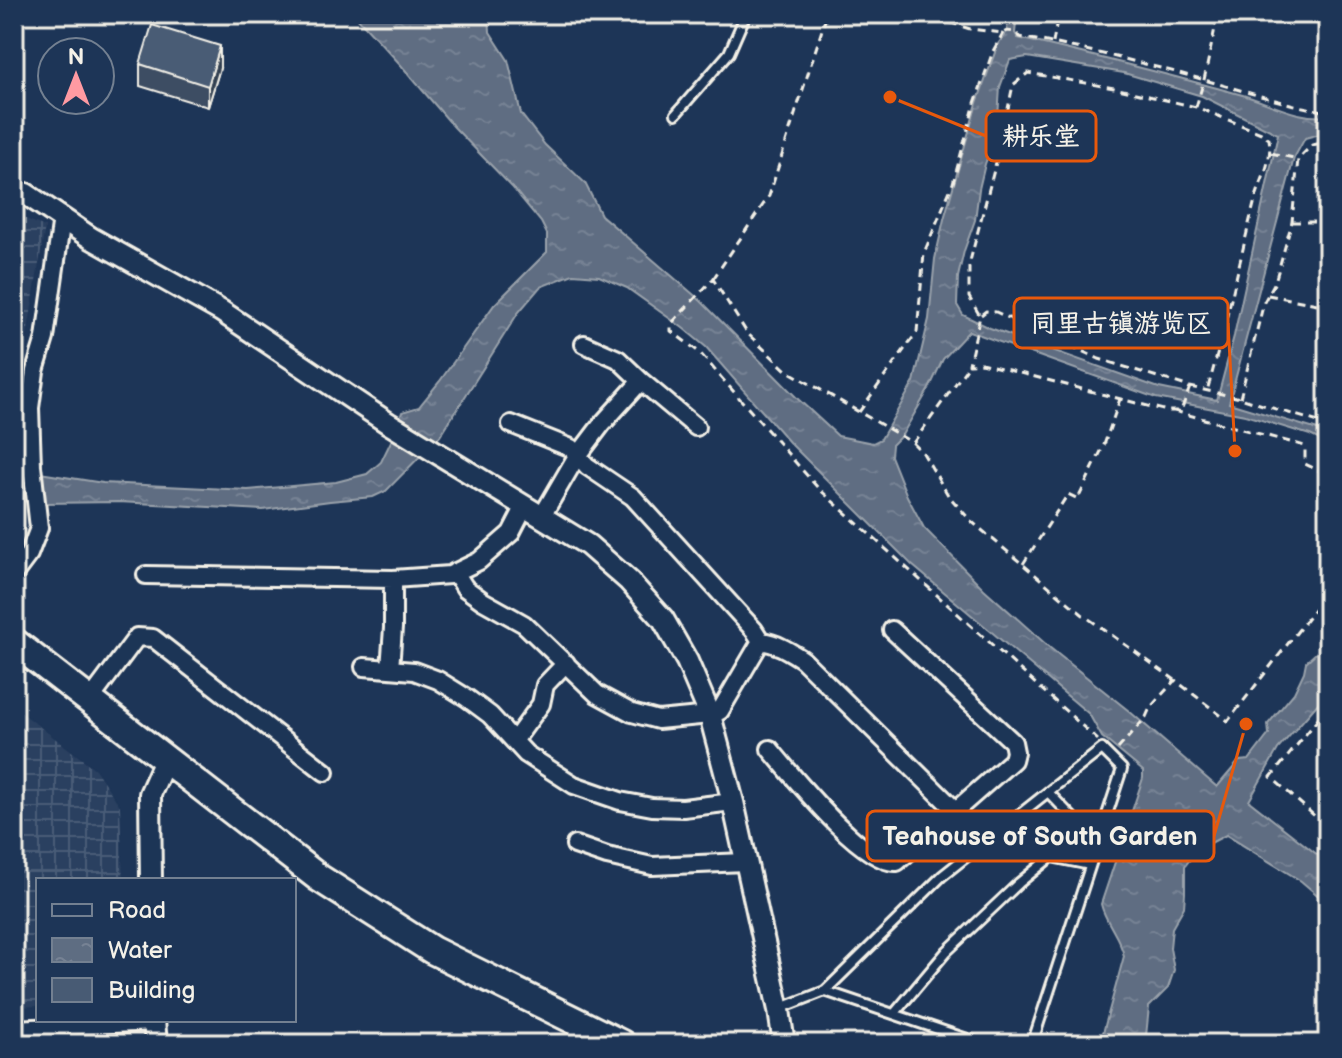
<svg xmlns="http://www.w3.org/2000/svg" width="1342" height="1058" font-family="'Balsamiq Sans','LXGW WenKai TC',sans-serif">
  <defs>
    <pattern id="industrial-grid" width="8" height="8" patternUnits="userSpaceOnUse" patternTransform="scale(2)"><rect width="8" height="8" fill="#2a4060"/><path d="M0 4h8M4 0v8" fill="none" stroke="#4a5c77"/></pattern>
    <pattern id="water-ripples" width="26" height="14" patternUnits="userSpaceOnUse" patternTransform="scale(2)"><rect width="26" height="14" fill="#5e6d82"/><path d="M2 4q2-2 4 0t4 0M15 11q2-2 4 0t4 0" fill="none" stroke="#768294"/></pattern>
  </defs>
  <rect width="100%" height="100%" fill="#1d3557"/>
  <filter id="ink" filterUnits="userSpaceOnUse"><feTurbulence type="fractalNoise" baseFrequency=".0125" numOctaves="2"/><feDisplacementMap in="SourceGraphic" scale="16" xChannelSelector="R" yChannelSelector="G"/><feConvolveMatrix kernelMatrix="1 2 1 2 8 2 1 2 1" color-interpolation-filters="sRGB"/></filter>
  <g filter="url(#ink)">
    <path fill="url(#industrial-grid)" d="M14 214 45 227 18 391 15 462Z
      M14 707 95 769 120 806 123 880H38V1006L14 1007Z"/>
    <path fill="url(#water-ripples)" stroke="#9aa2ab" stroke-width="2" fill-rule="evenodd" d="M354 14H489L490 32 508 60 521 114 545 145 585 183 601 215 701 301 799 400 838 436 873 443 881 439 914 382 929 319 935 259 944 219 977 103 998 44 1007 32 1008 14H1017L1015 33 1018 38C1092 55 1166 74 1239 94 1269 102 1297 120 1328 116V132L1305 138 1294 158 1229 403 1328 433V444L1310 435 1245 415 1156 398 969 331 943 359 930 387 902 435 892 445 891 456 907 496 924 528 984 589 1049 647 1129 711 1217 787 1239 761 1249 760 1269 734 1268 724 1294 693 1304 672 1306 662 1328 642V692L1278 749 1249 801 1328 863V904L1301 881 1226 835 1197 850 1185 866V893L1184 907 1172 928 1170 948 1174 970 1168 988 1149 1007 1146 1036 1143 1044H1100L1124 956C1120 937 1105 922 1101 904L1143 778V771L1102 737 1089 714 912 565 789 442 706 347 683 328 627 288 599 276 573 274 540 287 518 313 440 436 386 491 373 497 330 501 263 510 119 502 43 503 14 500V469L103 483 248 490 336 482 367 474 381 462 395 433 402 412 419 407 440 381 494 305 547 252V234L541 222 513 188 454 127 400 64ZM1027 57 1124 73 1202 96 1278 134 1234 336 1217 400 1159 388 990 328 963 315 957 305 958 277 964 251 975 220 979 189 985 164 993 143 998 118 1000 87 1010 60Z"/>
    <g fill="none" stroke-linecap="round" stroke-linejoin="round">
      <defs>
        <path id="service" d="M676 114 729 53 746 14
          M1051 857 1090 865
          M825 991 982 1044
          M779 1009 825 991 942 876 1102 749 1122 769 1032 1044
          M894 1014 947 951 1019 883 1068 843 1075 820 1048 792"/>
        <path id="minor" d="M584 344 618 359 641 381
          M511 424 571 448 587 466 633 497 754 630 761 641
          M542 516 574 461 602 424 641 381 696 427
          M455 572 465 588 483 601 524 624 597 694 632 713 658 720 710 715 720 711 761 641C777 643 789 651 802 659L955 810
          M14 574 29 554 39 528 32 466 30 408 35 371 45 338 62 218
          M146 575 393 579 450 575 479 561 511 533 525 506
          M364 667 414 671 438 680 467 698 490 715 526 754 574 785 620 801 652 807 683 808 733 802
          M390 669 393 628V579
          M90 700 137 637 153 638 325 772
          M514 741 541 704 545 685 566 663
          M770 749C792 775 863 865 897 862L1013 760 1015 752 1013 742 892 630
          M575 845 607 856 652 866 745 862
          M14 1029 154 1022"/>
        <path id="tertiary" d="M14 190 26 194 91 238 221 311 388 423 588 545 629 581 663 619 687 661 710 715 733 802 779 1010 784 1044
          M151 880 150 794 166 758
          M154 1020 156 1044"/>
        <path id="primary" d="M14 642 319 878 432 950 622 1044"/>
      </defs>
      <use href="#service" stroke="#f4f1e8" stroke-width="14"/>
      <use href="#minor" stroke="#f4f1e8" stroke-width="22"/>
      <use href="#tertiary" stroke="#f4f1e8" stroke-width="26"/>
      <use href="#primary" stroke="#f4f1e8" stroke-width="32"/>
      <path stroke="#f4f1e8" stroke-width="3" stroke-dasharray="8 6" stroke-linecap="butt" d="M923 14 970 29 1003 33 1007 31 1015 32 1020 37C1082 48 1148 64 1208 81 1248 92 1287 105 1328 112
        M1053 43 1058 14
        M1196 107 1204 80 1218 14
        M1271 153 1298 159
        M1292 222H1328
        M713 279 769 196 827 14
        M1268 295 1328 306
        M981 315 986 311 996 312 1099 359 1190 387 1240 398 1328 425
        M1190 387 1182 408 1176 411H1167L981 363 969 364 980 316 969 297V265L999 151 1013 85 1028 73 1114 88 1196 107 1261 133 1269 139C1273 162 1260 181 1254 204 1238 267 1225 330 1207 391
        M1240 398 1264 302 1275 282 1292 222 1298 159 1312 145 1328 142
        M1174 411 1305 446V464L1328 475
        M859 412 917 332 924 253 953 183 975 103 993 51 1003 33
        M913 443 969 365
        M1023 564 1068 494 1078 499 1104 445 1120 399
        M1328 707 1271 777 1328 828
        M1098 740 818 488 699 352 671 331V324L713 279 747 333 786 370 913 443 923 453 948 495 971 521 1082 614 1175 680
        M1118 749 1146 717 1150 708 1175 680 1228 721 1328 592"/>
      <use href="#service" stroke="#1d3557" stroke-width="8"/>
      <use href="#minor" stroke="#1d3557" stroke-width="16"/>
      <use href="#tertiary" stroke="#1d3557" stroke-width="20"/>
      <use href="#primary" stroke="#1d3557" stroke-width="26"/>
    </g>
    <path fill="#3e4e64" stroke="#f4f1e8" stroke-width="2" d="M140 64 220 68 208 107 140 86Z"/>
    <path fill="#324051" stroke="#f4f1e8" stroke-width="2" d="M220 46V68L208 107V86Z"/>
    <path fill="#485b74" stroke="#f4f1e8" stroke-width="2" d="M152 25 220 46 208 86 140 64Z"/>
  </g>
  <path fill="none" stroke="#e8590c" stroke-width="3" d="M890 97L986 136M1235 451L1228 323M1246 724L1214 836"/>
  <g fill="#e8590c" stroke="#1d3557" stroke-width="3">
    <circle cx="890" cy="97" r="8"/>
    <circle cx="1235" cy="451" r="8"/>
    <circle cx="1246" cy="724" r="8"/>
  </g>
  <g fill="#1d3557" stroke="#e8590c" stroke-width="3">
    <rect x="986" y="111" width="110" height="50" rx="8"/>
    <rect x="1014" y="298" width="214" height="50" rx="8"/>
    <rect x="867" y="811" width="347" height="50" rx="8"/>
  </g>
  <g font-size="26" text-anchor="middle" font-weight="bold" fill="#f4f1e8">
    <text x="1041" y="145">耕乐堂</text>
    <text x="1121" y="332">同里古镇游览区</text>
    <text x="1040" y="845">Teahouse of South Garden</text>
  </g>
  <rect width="1342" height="1058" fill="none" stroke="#1d3557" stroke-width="48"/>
  <rect x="24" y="24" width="1294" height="1010" fill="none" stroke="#f4f1e8" stroke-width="3" filter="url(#ink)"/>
  <rect x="36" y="878" width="260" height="144" fill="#1d3557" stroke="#738091" stroke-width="2"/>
  <rect x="52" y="904" width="40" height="12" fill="#1d3557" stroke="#738091" stroke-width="2"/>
  <text x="108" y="918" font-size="24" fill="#f4f1e8">Road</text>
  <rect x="52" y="938" width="40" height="24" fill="url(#water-ripples)" stroke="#738091" stroke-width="2"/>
  <text x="108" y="958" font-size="24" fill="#f4f1e8">Water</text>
  <rect x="52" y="978" width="40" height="24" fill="#485b74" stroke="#738091" stroke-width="2"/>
  <text x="108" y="998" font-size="24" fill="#f4f1e8">Building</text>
  <g transform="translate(76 76)"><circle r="38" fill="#1d3557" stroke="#738091" stroke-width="2"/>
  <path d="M0-6L14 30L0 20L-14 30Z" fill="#ff9aa2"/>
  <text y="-12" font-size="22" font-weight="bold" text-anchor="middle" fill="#f4f1e8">N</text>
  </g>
</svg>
